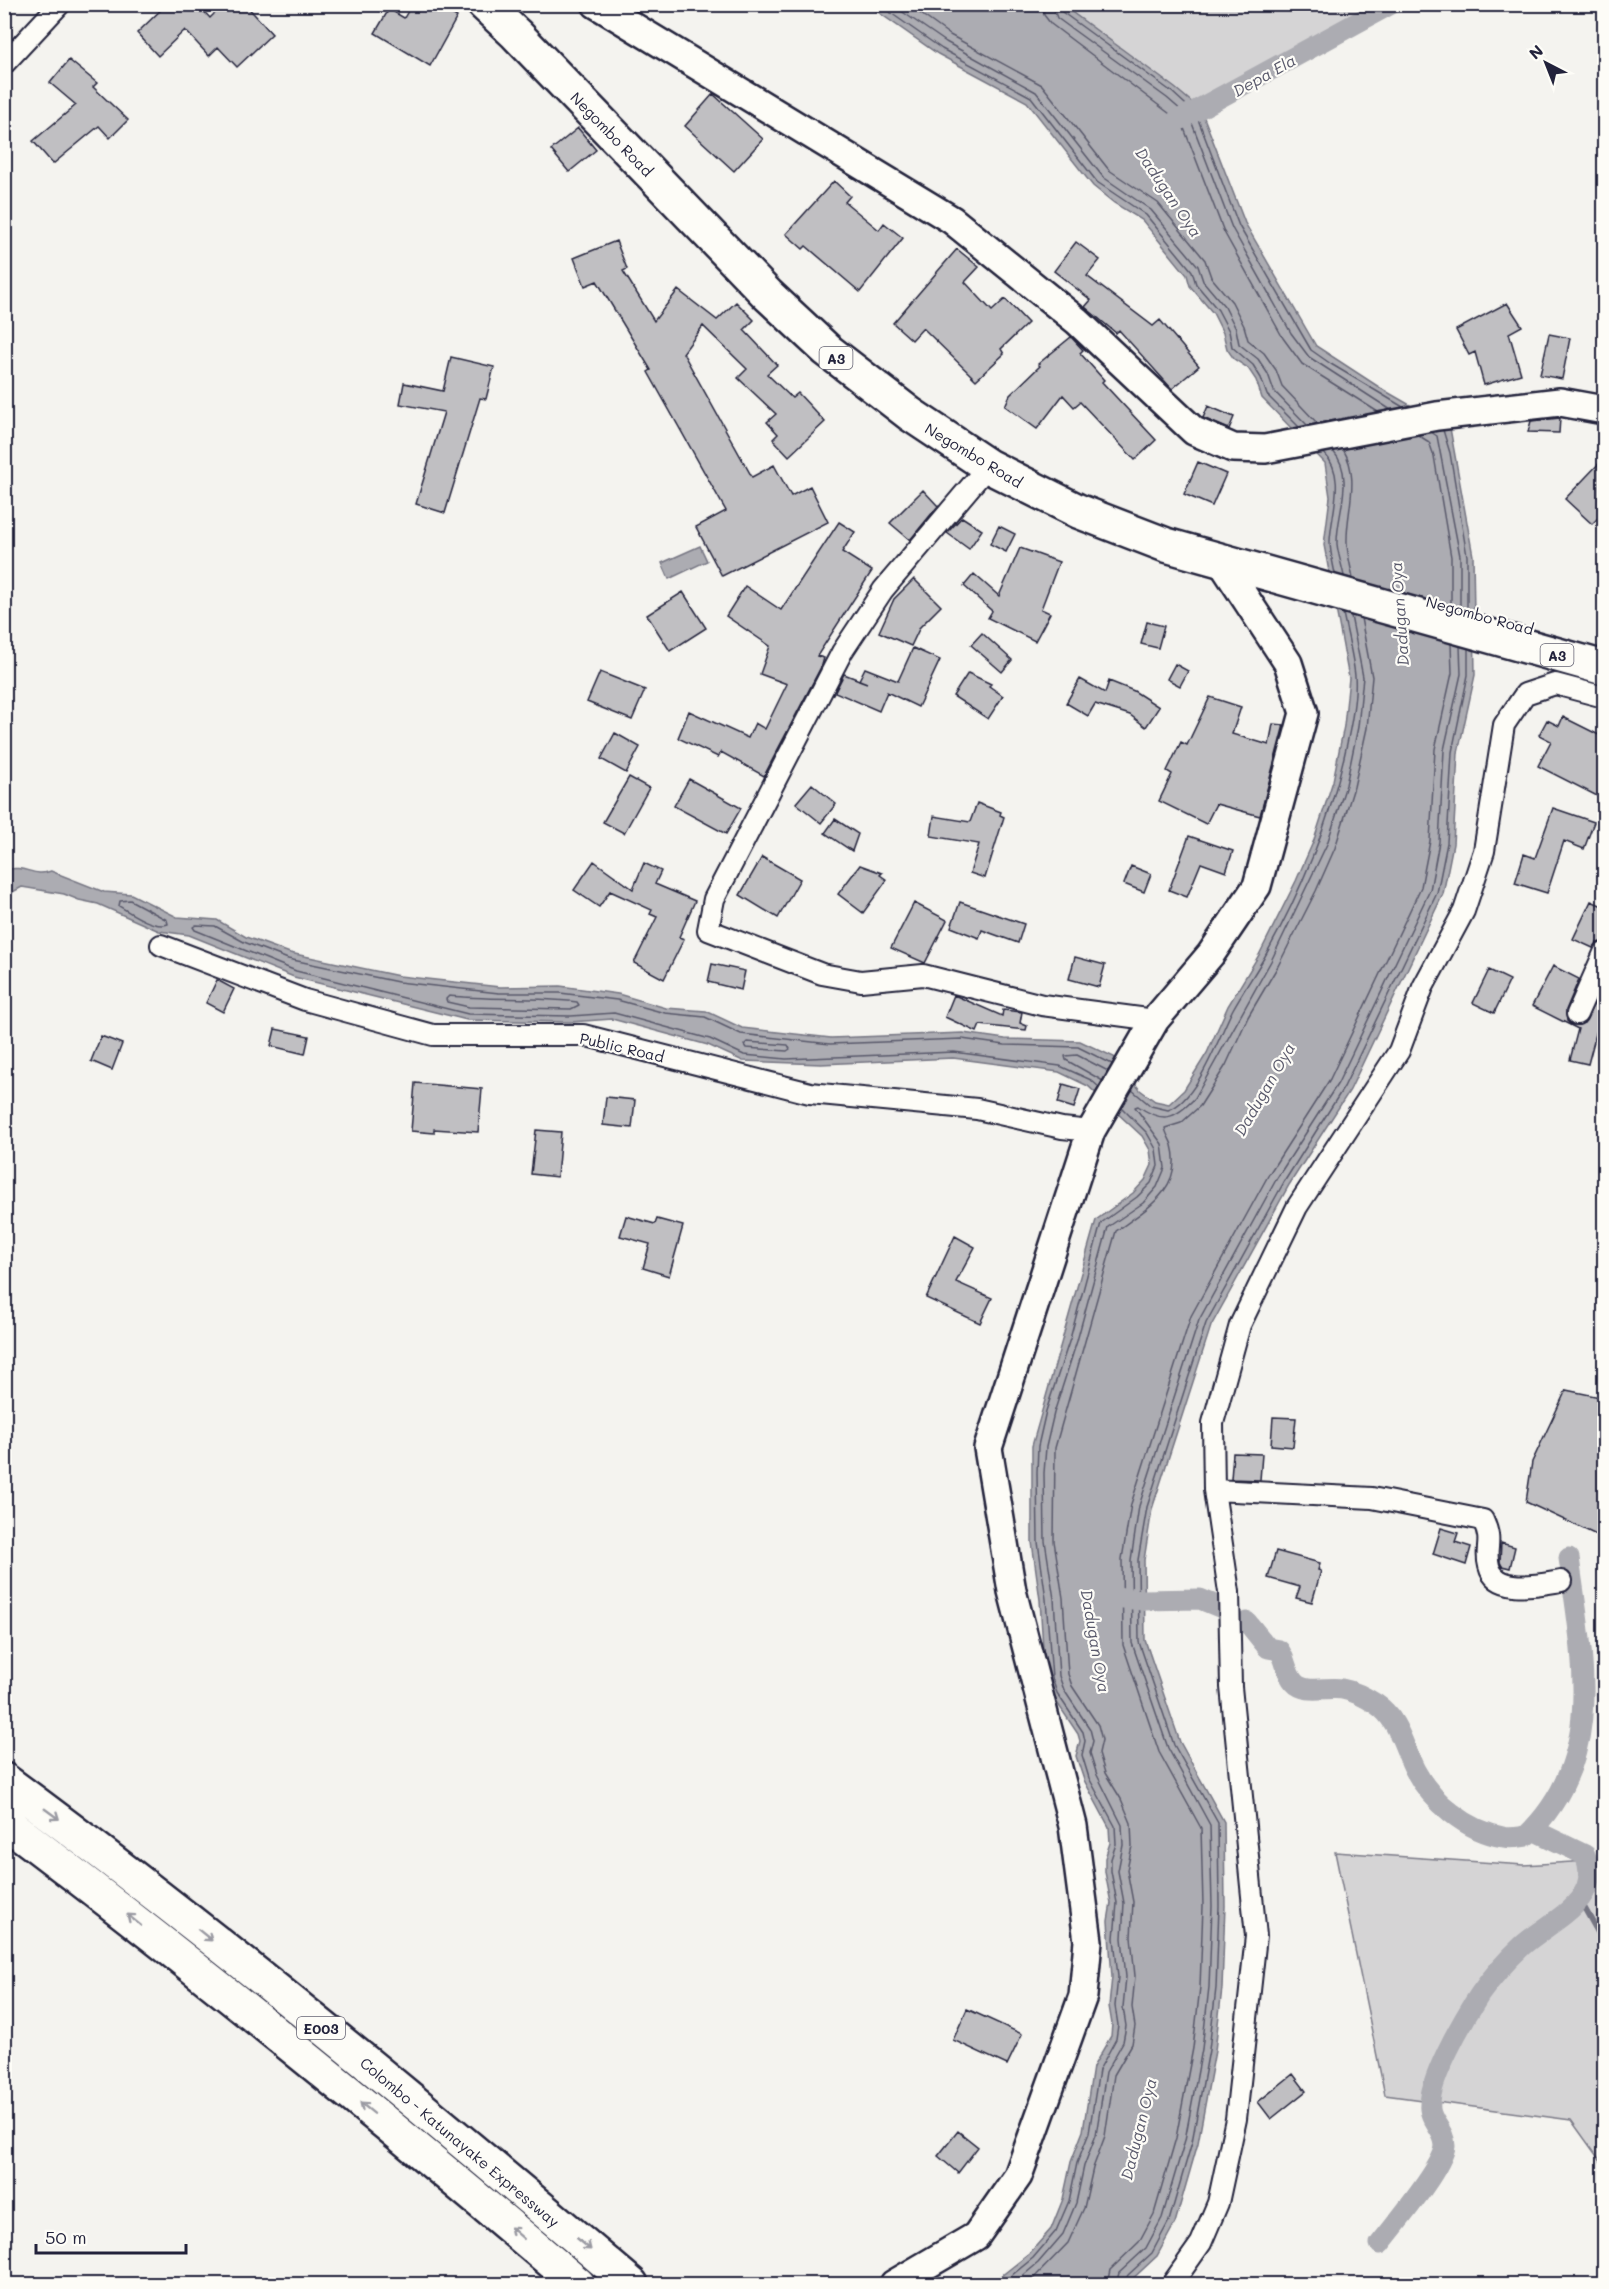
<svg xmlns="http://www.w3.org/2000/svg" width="1609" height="2289" font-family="Mali,sans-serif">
  <rect width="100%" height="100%" fill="#f4f3ef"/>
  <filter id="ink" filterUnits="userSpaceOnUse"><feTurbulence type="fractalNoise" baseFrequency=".0167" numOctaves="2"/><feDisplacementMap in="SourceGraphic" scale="12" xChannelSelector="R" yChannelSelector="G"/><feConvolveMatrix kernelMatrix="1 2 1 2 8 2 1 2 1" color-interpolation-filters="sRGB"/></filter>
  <g filter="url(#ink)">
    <path fill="#d5d4d5" stroke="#7c7b88" stroke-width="1.5" d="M1062 5H1377L1201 110Z
      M1335 1852 1524 1865 1604 1860V2166L1571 2120 1385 2095Z"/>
    <path fill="#acacb2" stroke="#757582" stroke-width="1.5" d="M868 5H1062L1175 88 1201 110 1245 223 1316 346 1382 389 1450 428 1473 556 1475 675 1458 753 1453 844 1443 894 1350 1090 1289 1185 1211 1326 1152 1509 1144 1560 1145 1640 1180 1742 1224 1822 1225 1906 1222 1988 1215 2051 1198 2143 1175 2223 1157 2256 1127 2284H991L1029 2254 1051 2229 1063 2199 1071 2162 1083 2131 1093 2067 1111 2036 1112 2024 1109 2006 1112 1977 1108 1921 1111 1903 1105 1872V1858L1110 1843 1109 1827 1084 1780 1076 1756 1080 1741 1078 1734 1052 1695 1044 1664 1040 1600 1032 1542V1446L1096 1220 1133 1193 1145 1180 1152 1165 1150 1150 1142 1136 1088 1086 1059 1072 953 1058 821 1064 743 1061 708 1045 612 1019 571 1022 467 1020 294 977 189 935 159 931 98 904 79 900 64 894 22 887 5 896 4 870C26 864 33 878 51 871L104 892 131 894 177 917 217 920 246 937 290 953 399 976 500 987 560 986 618 994 666 1008 706 1011 742 1028 831 1038 963 1033 1005 1039 1080 1041 1114 1057 1140 1090 1155 1101 1169 1104 1184 1090 1207 1053 1228 1006 1259 955 1296 881 1314 840 1333 781 1344 726 1349 678 1324 545 1330 497 1325 463 1262 398 1256 380 1248 368 1234 359 1227 349 1223 333 1213 313 1190 286 1187 275 1142 220 1114 203 1093 186 1027 102 938 54Z
      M700 546 707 561 669 579 662 563Z"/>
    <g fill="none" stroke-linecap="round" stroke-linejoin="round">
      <path stroke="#59596b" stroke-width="1.5" d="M878 4 942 49 1031 97 1097 182 1146 215 1192 271 1196 284 1218 310 1229 331 1232 347 1253 365 1261 378 1267 395 1299 427
        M891 4 946 42 1036 92 1103 177 1151 210 1198 266 1203 281 1225 307 1236 329 1239 344 1258 359 1268 374 1274 391 1308 426
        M907 4 950 35 1042 85 1109 170 1158 203 1205 260 1211 277 1232 302 1244 326 1248 340 1264 353 1276 370 1282 386 1318 424
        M1043 4 1044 15 1051 24 1182 123 1224 232 1283 338 1302 364 1378 412
        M1052 4 1057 18 1167 98 1190 118 1232 228 1291 333 1309 357 1391 410
        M1059 4 1062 12 1172 92 1196 114 1239 226 1311 350 1331 364 1403 407
        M1443 430 1450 453 1467 556V611
        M1431 432 1437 436 1460 556V609
        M1418 435 1429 442 1434 456 1451 557V606
        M1343 449C1361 479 1346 511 1347 542 1347 554 1351 567 1353 579
        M1333 451C1356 477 1336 515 1337 544 1338 554 1342 566 1344 576
        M1324 453C1347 476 1331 513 1330 541 1330 552 1333 563 1335 574
        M120 901 130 900 167 920 168 924C154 929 132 914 119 906Z
        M449 996C491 1000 536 997 577 1002L579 1005 571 1009 469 1007 447 1002 446 999Z
        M747 1042 788 1045 790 1049 787 1051 746 1048 744 1045Z
        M1103 1081 1066 1060 1065 1056 1077 1055 1108 1071
        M1099 1087 1091 1080 1060 1066 954 1052 786 1059 744 1055 710 1039 614 1013 571 1016 468 1014 296 971 195 930 193 927 196 925 215 926 244 942 288 959 398 982 499 993H560L617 1000 665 1013 705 1017 741 1034 830 1044 962 1039 1005 1045 1078 1047 1112 1064
        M1132 1090 1151 1106 1168 1110C1197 1102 1220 1034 1233 1009 1243 991 1254 975 1264 958 1301 892 1330 822 1346 748 1351 726 1357 698 1355 676 1353 655 1347 634 1343 613
        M1001 2284 1033 2258 1056 2231 1069 2201 1077 2163 1089 2133 1099 2070 1116 2039 1118 2025 1115 2006 1118 1977 1114 1938 1117 1903 1111 1871V1859L1116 1844 1115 1826 1089 1778 1082 1755 1085 1741 1083 1732 1057 1693 1052 1678 1046 1599 1038 1542 1037 1473 1038 1446 1046 1411 1070 1339 1101 1223 1137 1197 1151 1183 1158 1166 1156 1149 1147 1133 1122 1108
        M1013 2284 1038 2263 1063 2234 1076 2203 1084 2166 1096 2135 1106 2072 1123 2042 1126 2026 1123 2007 1126 1977 1122 1938 1124 1903 1118 1871 1123 1845 1122 1825 1097 1775 1090 1753 1093 1741 1090 1729 1064 1690 1059 1676 1054 1599 1045 1541 1044 1473 1046 1447 1054 1413 1077 1341 1108 1227 1143 1203 1157 1187 1165 1168 1162 1144 1135 1107 1138 1106C1163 1124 1175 1119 1195 1098L1271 961 1327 844 1346 785 1358 727 1363 677 1351 616
        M1028 2284 1068 2243 1084 2208 1093 2168 1105 2136 1114 2075 1132 2044 1135 2026 1132 2007 1135 1976 1131 1937 1133 1902 1127 1870 1132 1846 1131 1823 1121 1799 1105 1773 1099 1753 1102 1740 1098 1725 1072 1686 1068 1674 1063 1598 1054 1541 1055 1448 1116 1231C1145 1210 1184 1189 1172 1145 1170 1139 1166 1134 1165 1128L1181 1123 1200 1106 1226 1065 1248 1017 1278 966 1316 891 1335 848 1354 787 1367 728 1372 677 1361 618
        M1107 2284 1110 2270 1139 2242 1154 2214 1176 2138 1193 2048 1200 1987 1203 1906 1201 1828 1159 1752 1123 1645 1122 1559 1131 1504 1191 1316 1269 1174 1330 1079 1421 887 1430 841 1435 749 1452 673 1451 644
        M1116 2284 1119 2273 1146 2248 1162 2218 1185 2140 1202 2049 1209 1987 1212 1906 1210 1825 1168 1748 1132 1643 1131 1560 1139 1506 1199 1320 1277 1178 1338 1083 1430 890 1439 842 1444 750 1461 674 1460 646
        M1123 2284 1128 2275 1152 2253 1169 2221 1192 2142 1209 2050 1216 1988 1219 1906 1218 1823 1174 1745 1139 1642 1138 1560 1147 1507 1206 1323 1284 1182 1344 1087 1437 893 1447 843 1452 752 1468 675V648"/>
      <path stroke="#757582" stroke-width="6" d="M1580 1900 1604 1943"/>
      <path stroke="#acacb2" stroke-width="21" d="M1175 122 1391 4
        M1114 1597 1143 1600 1200 1599 1222 1608
        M1247 1622 1268 1648 1279 1650C1287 1660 1285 1672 1294 1682 1305 1695 1328 1686 1342 1689 1353 1691 1367 1698 1376 1704 1399 1719 1403 1747 1415 1770 1431 1801 1467 1831 1503 1837 1510 1839 1519 1837 1526 1836 1607 1759 1582 1656 1569 1558
        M1380 2244C1394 2226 1444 2166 1445 2146 1445 2131 1431 2122 1430 2109 1427 2082 1464 2018 1480 1994 1492 1977 1506 1961 1522 1946 1549 1921 1605 1901 1585 1855L1533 1830"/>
    </g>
    <path fill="#c0bfc2" stroke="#22223b" stroke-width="1.5" d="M167 4H197L210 18 224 4H245L272 34 237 67 218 47 209 56 185 30 158 56 137 33Z
      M412 4H435L457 17 430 66 375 33 389 9 404 18Z
      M69 60 97 83 93 87 128 120 110 138 99 126 53 164 33 141 76 105 50 83Z
      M713 94 763 139 734 171 685 126Z
      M578 128 596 150 569 172 551 150Z
      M834 181 850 196 845 202 879 230 884 223 903 238 860 292 806 246 803 249 786 234Z
      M616 241 627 269 623 271 654 321 678 290 717 320 736 302 754 320 744 330 777 365 767 374 792 398 798 393 825 422 789 456 773 439 778 434 767 422 776 414 738 378 747 369 703 326 683 353 752 477 774 465 791 496 810 486 828 522 722 576 696 527 726 511 648 372 651 370 597 281 585 286 574 258Z
      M1076 242 1100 260 1087 276 1153 326 1160 320 1199 366 1172 389 1119 330 1116 333 1085 307 1091 300 1054 271Z
      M957 249 979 267 965 282 992 311 1005 299 1028 323 1001 349 1004 354 976 380 923 328 912 340 893 323Z
      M1507 303 1522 326 1509 333 1521 374 1484 385 1475 352 1469 355 1456 330Z
      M1549 334 1570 338 1562 379 1540 375Z
      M1071 337 1083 350 1080 353 1104 380 1102 382 1156 440 1135 460 1080 402 1074 407 1063 395 1037 429 1005 406 1010 395 1040 366 1038 364Z
      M451 357 494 367 486 399 480 398 445 513 416 504 444 412 400 404 404 383 443 391Z
      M1208 406 1234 417 1229 429 1203 418Z
      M1560 418 1559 433 1528 432 1531 421Z
      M1605 457V511L1592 524 1565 499Z
      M1198 462 1226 474 1212 506 1184 494Z
      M923 490 938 506 910 540 890 523Z
      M962 517 982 530 969 549 947 533Z
      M839 522 855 532 842 552 872 571 817 656 824 658 822 665 764 776 721 752 718 757 678 738 689 711 748 738 755 723 765 729 787 684 760 674 770 646 726 616 745 586 781 610Z
      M999 526 1015 534 1006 552 990 544Z
      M1020 548 1059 562 1041 609 1050 613 1035 641 988 618 992 611 964 586 974 574 999 596Z
      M914 579 941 606 920 627 911 646 879 632 894 599Z
      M683 592 706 628 670 651 647 615Z
      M1147 622 1164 626 1158 648 1141 644Z
      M982 633 1012 660 1002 672 971 645Z
      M913 648 940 660 918 707 887 692 879 711 835 692 844 674 867 683 859 680 865 668 898 681Z
      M1175 664 1188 671 1180 686 1167 679Z
      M600 672 645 690 632 720 587 702Z
      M968 673 991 684 989 686 1003 696 988 719 953 696Z
      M1080 679 1105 693 1109 681 1134 691 1159 707 1146 727 1130 715 1095 704 1088 716 1066 703Z
      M1210 697 1241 707 1232 734 1269 745 1273 724 1284 725 1260 816 1216 804 1206 824 1159 801 1172 774 1167 771 1181 742 1187 745Z
      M1563 717 1605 738V800L1538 766 1551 741 1539 735 1547 720 1559 726Z
      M615 733 640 747 626 773 601 759Z
      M629 777 649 788 624 833 603 822Z
      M689 779 741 808 726 834 674 806Z
      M812 784 836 804 821 823 796 803Z
      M977 803 1001 812 1000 815 1004 817 985 878 970 873 979 844 931 836 934 816 970 822Z
      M1553 808 1594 822 1584 849 1564 841 1547 893 1515 883 1524 854 1535 858Z
      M835 819 858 834 852 851 825 833Z
      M1189 836 1233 851 1226 872 1201 863 1187 897 1169 890Z
      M762 857 800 879 778 918 740 895Z
      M594 861 633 889 644 863 661 871 655 884 695 901 679 937 684 939 664 979 634 963 657 917 650 914 652 910 610 891 599 907 574 890Z
      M860 865 882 873 880 875 887 880 863 913 838 894Z
      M1131 866 1151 874 1144 892 1124 884Z
      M1591 901 1605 907V941L1597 943 1593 948 1573 939Z
      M960 902 1024 924 1018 943 982 930 979 938 951 927Z
      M914 903 947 920 925 963 891 948Z
      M1075 957 1105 965 1099 987 1069 979Z
      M712 964 745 971 741 990 708 982Z
      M1553 966 1579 979 1566 1010 1567 1021 1572 1025 1584 1023 1601 990 1605 992V1016L1601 1015 1588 1064 1570 1060 1578 1029 1532 1006Z
      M1489 970 1510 980 1494 1013 1473 1003Z
      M217 980 234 989 223 1012 206 1003Z
      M954 995 1002 1016 1003 1010 1022 1012 1020 1023 1027 1026 1026 1030 980 1025 977 1032 945 1017Z
      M275 1029 309 1036 305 1054 271 1046Z
      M101 1036 122 1044 112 1070 91 1061Z
      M415 1083 482 1089 478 1132 434 1129V1133L411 1131Z
      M1063 1084 1080 1089 1074 1108 1058 1103Z
      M606 1097 635 1100 632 1128 603 1125Z
      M536 1130 561 1132 557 1177 531 1174Z
      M626 1216 655 1224 657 1219 683 1226 669 1276 643 1268 650 1244 620 1236Z
      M955 1236 975 1247 956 1282 992 1298 980 1323 926 1298Z
      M1566 1390 1605 1398V1539L1526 1502 1532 1462Z
      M1273 1417 1296 1418 1293 1447 1271 1445Z
      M1233 1453 1262 1454 1260 1480 1231 1479Z
      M1441 1528 1458 1533 1455 1542 1471 1547 1466 1565 1433 1554Z
      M1501 1543 1515 1547 1510 1568 1502 1566 1500 1562Z
      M1276 1551 1320 1563 1318 1570 1321 1571 1312 1602 1296 1598 1300 1587 1268 1578Z
      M967 2009 1022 2034 1007 2065 953 2040Z
      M1293 2074 1306 2091 1271 2119 1258 2102Z
      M958 2131 978 2147 958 2173 938 2156Z"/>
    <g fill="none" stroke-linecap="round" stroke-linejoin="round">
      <defs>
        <path id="street" d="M4 64 60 4
          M988 466 883 590 842 652 714 899 708 930 822 974 861 981 923 975 1042 1005 1155 1020
          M161 945 305 1000 433 1035H583L810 1093 977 1109 1062 1128 1091 1131
          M1577 1014 1604 953
          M1214 1490 1372 1498 1483 1520C1494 1543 1484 1548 1489 1566 1496 1595 1541 1584 1561 1581
          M1172 2284 1201 2243 1218 2203 1236 2119 1256 1936 1231 1687 1229 1592 1214 1490 1213 1423 1240 1325 1297 1207 1399 1051 1423 987 1464 911 1484 851 1504 725 1525 694 1555 684 1604 697"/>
        <path id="secondary" d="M596 4 952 220 1077 321 1194 431 1233 448 1265 449 1437 416 1560 402 1604 410
          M894 2284 976 2236 1018 2176 1083 1996 1088 1941 1073 1826 1012 1591 988 1448 1091 1131 1155 1020 1211 954 1257 886 1304 713 1288 663 1221 561"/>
        <path id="highway" d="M484 4 516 34 768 295 827 350 910 414 988 466 1078 511 1166 545 1604 668
          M4 1780C220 1939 427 2111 631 2284
          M4 1821C201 1969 391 2125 578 2284"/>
      </defs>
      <use href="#street" stroke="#22223b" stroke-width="24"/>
      <use href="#secondary" stroke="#22223b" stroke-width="32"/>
      <use href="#highway" stroke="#22223b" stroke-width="38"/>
      <use href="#street" stroke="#fdfcf7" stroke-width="20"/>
      <use href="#secondary" stroke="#fdfcf7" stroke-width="27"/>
      <use href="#highway" stroke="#fdfcf7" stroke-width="33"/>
    </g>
    <defs><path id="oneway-shaft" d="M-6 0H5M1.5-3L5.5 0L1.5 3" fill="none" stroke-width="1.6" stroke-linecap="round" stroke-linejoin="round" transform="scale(1.5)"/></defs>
    <g stroke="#9a9aa2">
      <use href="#oneway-shaft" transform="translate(52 1814) rotate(36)"/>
      <use href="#oneway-shaft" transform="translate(134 1920) rotate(-141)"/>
      <use href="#oneway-shaft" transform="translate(205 1935) rotate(39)"/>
      <use href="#oneway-shaft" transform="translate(367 2108) rotate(-141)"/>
      <use href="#oneway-shaft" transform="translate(517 2233) rotate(-139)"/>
      <use href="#oneway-shaft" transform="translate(584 2244) rotate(40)"/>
    </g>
  </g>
  <g text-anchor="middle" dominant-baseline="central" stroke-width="4.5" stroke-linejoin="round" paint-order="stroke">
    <g fill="#fdfcf7" stroke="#646373" stroke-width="1.5">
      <rect x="819.5" y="347" width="33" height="22" rx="4.5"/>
      <rect x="1540.5" y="644" width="33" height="22" rx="4.5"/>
      <rect x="297" y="2017" width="48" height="22" rx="4.5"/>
    </g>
    <g font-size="14" font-weight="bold" fill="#22223b">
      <text x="836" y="358">A3</text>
      <text x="1557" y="655">A3</text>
      <text x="321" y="2028">E003</text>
    </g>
    <g font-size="15" fill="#22223b" stroke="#fdfcf7">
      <text transform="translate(612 134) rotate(46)">Negombo Road</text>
      <text transform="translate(974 455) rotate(31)">Negombo Road</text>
      <text transform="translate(1480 615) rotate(15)">Negombo Road</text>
      <text transform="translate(622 1047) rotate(13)">Public Road</text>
      <text transform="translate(460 2142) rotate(40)">Colombo - Katunayake Expressway</text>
    </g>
    <g font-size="16" font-style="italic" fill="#59596b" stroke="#fdfcf7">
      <text transform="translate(1264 75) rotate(-29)">Depa Ela</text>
      <text transform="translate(1169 192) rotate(56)">Dadugan Oya</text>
      <text transform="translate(1399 614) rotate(-94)">Dadugan Oya</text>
      <text transform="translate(1264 1089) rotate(-60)">Dadugan Oya</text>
      <text transform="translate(1096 1641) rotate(80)">Dadugan Oya</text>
      <text transform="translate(1138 2129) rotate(-76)">Dadugan Oya</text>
    </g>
  </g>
  <rect width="1609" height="2289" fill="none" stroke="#fdfcf7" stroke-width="24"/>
  <rect x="12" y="12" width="1585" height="2265" fill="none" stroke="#22223b" stroke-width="2" filter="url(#ink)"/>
  <g transform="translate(1546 63) rotate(318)" stroke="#fdfcf7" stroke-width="4.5" paint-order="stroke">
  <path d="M0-4.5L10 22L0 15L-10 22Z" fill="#22223b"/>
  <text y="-9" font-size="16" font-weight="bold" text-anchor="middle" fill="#22223b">N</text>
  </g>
  <path d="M36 2244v9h150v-9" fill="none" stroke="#22223b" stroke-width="3"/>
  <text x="45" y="2244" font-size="18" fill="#22223b" stroke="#fdfcf7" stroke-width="4.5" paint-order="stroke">50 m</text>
</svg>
